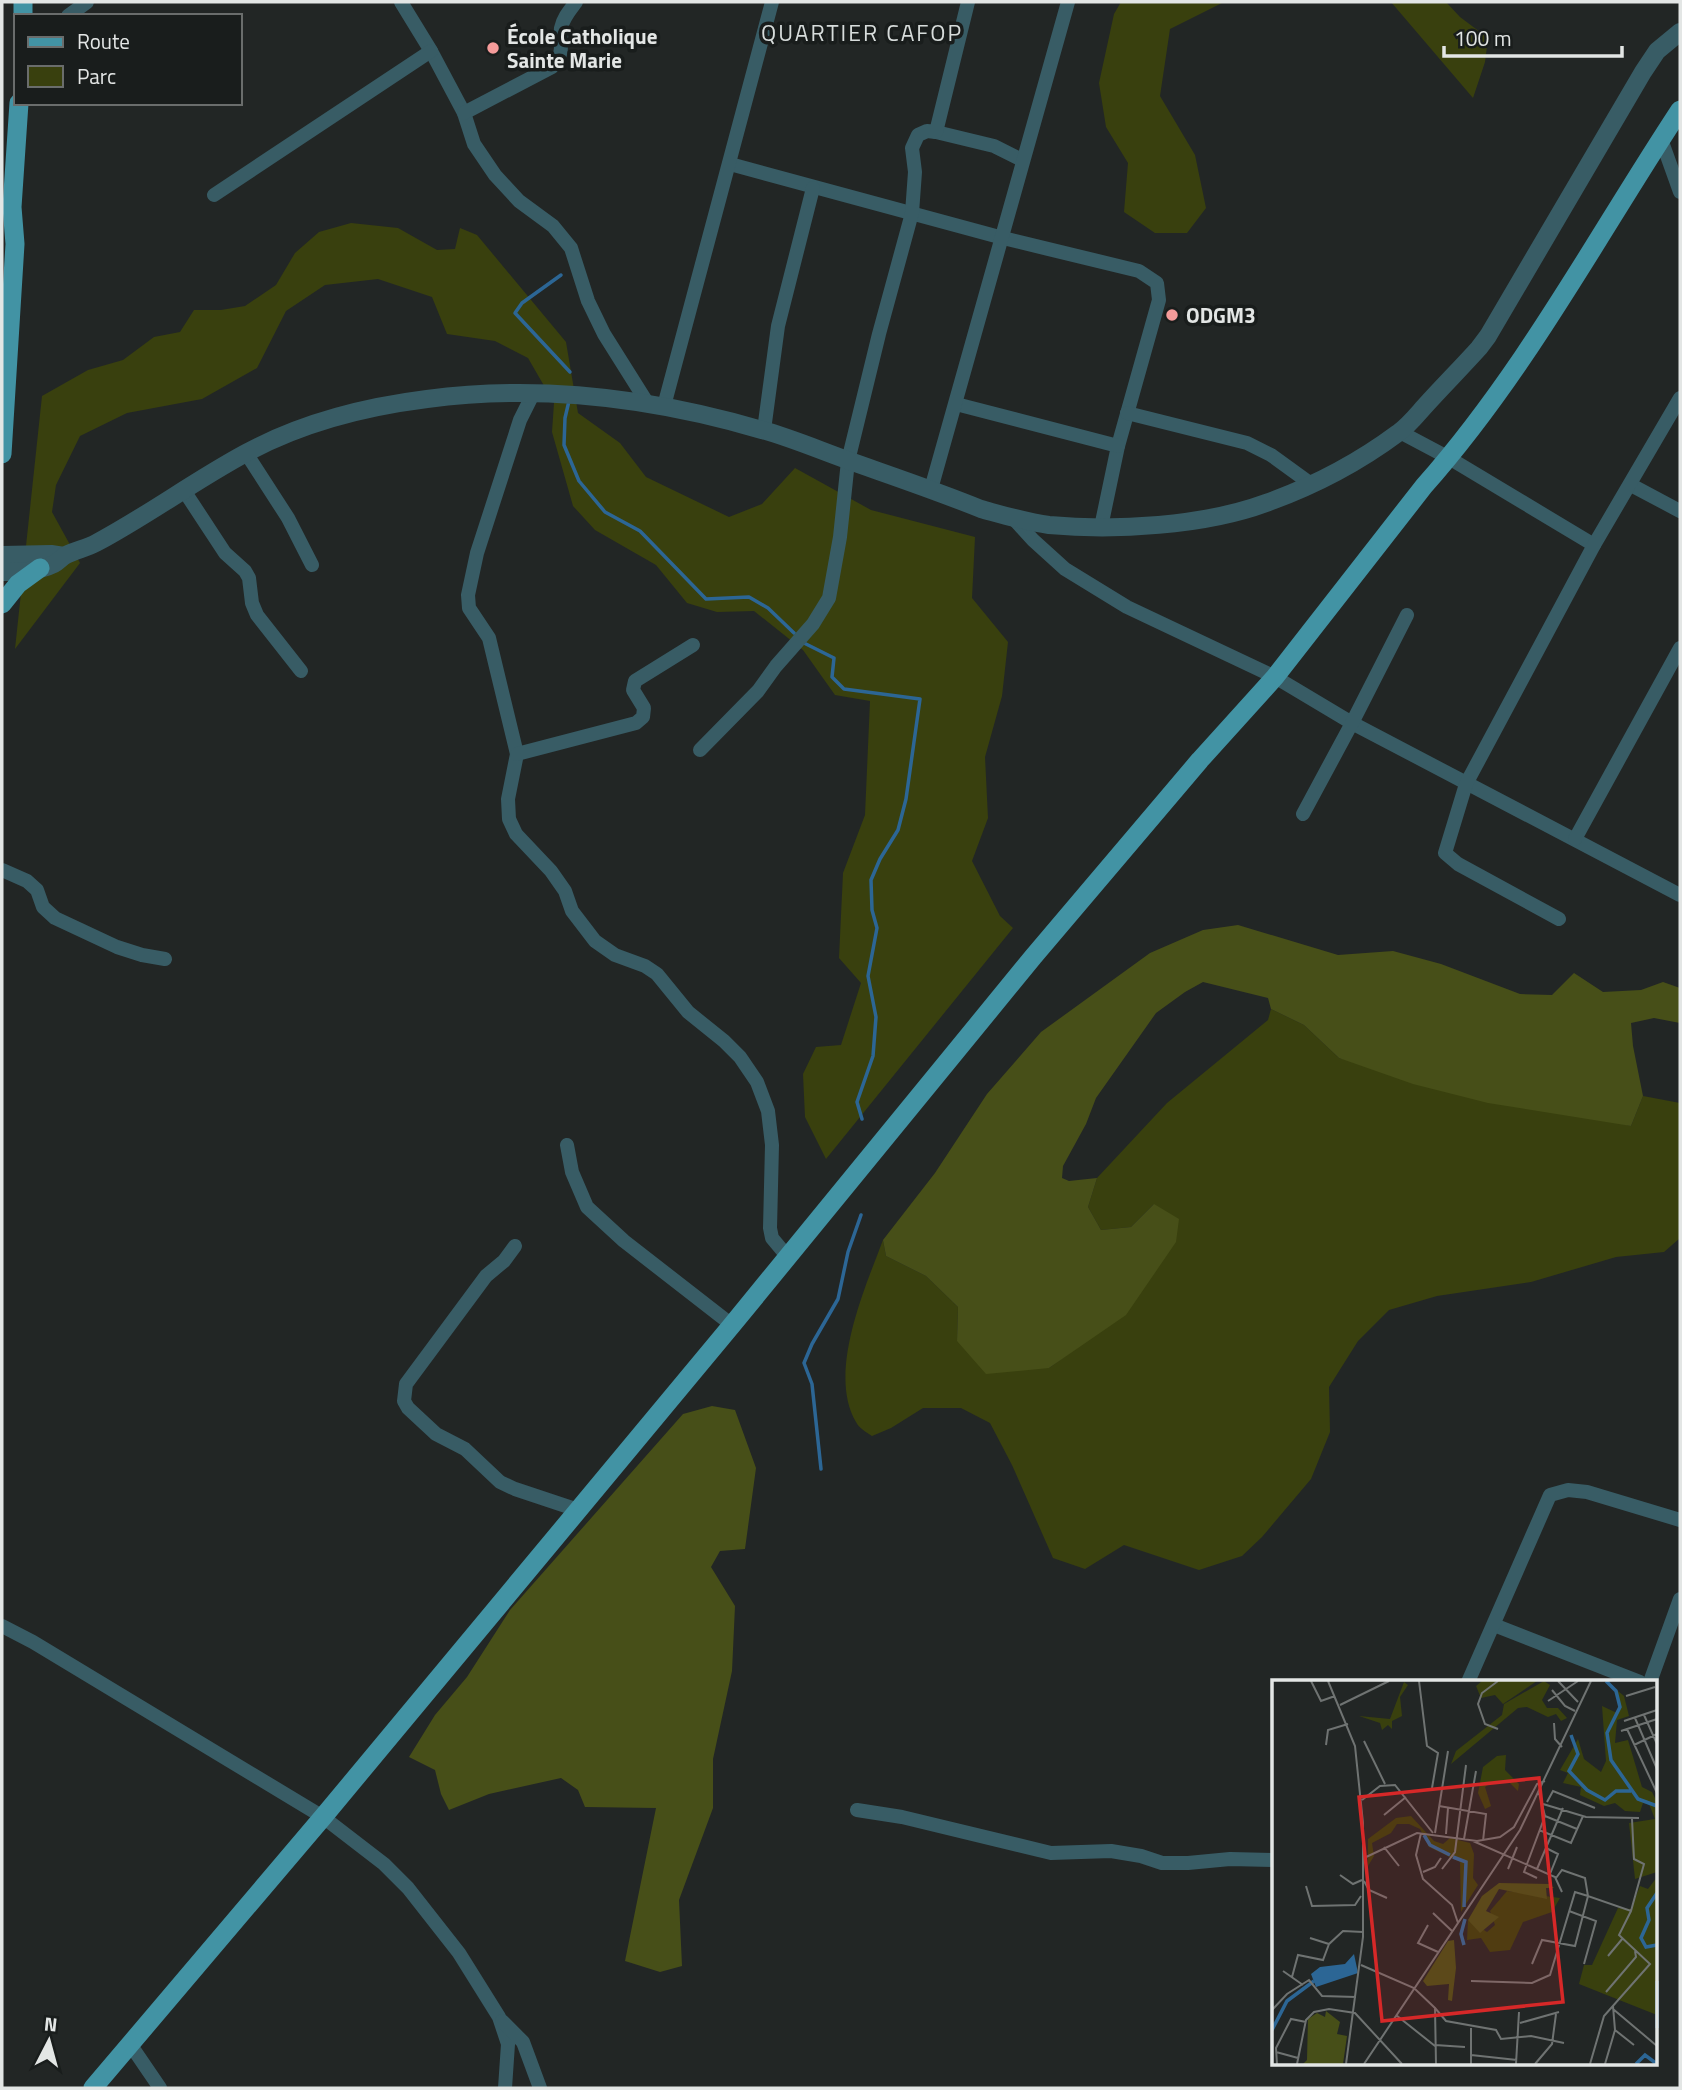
<svg xmlns="http://www.w3.org/2000/svg" width="1682" height="2090" font-family="'Titillium Web',sans-serif">
<style>
.green{fill:#39400e}
.forest{fill:#474f18}
.lines{fill:none;stroke-linecap:round;stroke-linejoin:round}
.stream{stroke:#2c6695;stroke-width:3.5}
.minor{stroke:#385c65;stroke-width:14}
.tertiary{stroke:#385c65;stroke-width:18}
.primary{stroke:#4293a4;stroke-width:19}
.poi-dot{fill:#f59b9a;stroke:#191d1c;stroke-width:2.5}
.labels{text-anchor:middle;dominant-baseline:central;stroke-width:7;stroke-linejoin:round;paint-order:stroke}
.poi-label{font-size:21px;font-weight:bold;fill:#e3e6e5;stroke:#191d1c;text-anchor:start}
.neighbourhood-label{font-size:23px;letter-spacing:2px;fill:#d7dcdb;stroke:#191d1c}
.inset-river{fill:none;stroke:#2c6695;stroke-width:3.5}
.inset-road{fill:none;stroke:#6f7372;stroke-width:2}
.view{fill:#d62828;fill-opacity:0.15;stroke:#d62828;stroke-width:3.5}
.inset-edge{fill:none;stroke:#e3e6e5;stroke-width:3.5}
</style>
<rect width="100%" height="100%" fill="#222625"/>
<g class="green">
<polygon points="1121,2 1224,2 1170,29 1160,96 1195,155 1206,208 1187,233 1155,233 1124,212 1128,163 1106,127 1099,83 1114,14"/>
<polygon points="1391,2 1446,2 1460,17 1488,38 1485,62 1473,98"/>
<polygon points="351,223 398,228 437,250 455,249 460,228 477,235 566,342 578,413 620,443 646,477 729,517 762,504 795,468 871,510 975,537 972,598 1008,642 1002,696 985,757 988,818 972,861 1000,916 1013,928 826,1159 805,1117 803,1074 816,1047 841,1045 861,983 839,958 843,873 865,815 870,701 835,695 803,650 754,611 717,612 687,603 656,565 595,530 573,506 552,432 554,403 528,358 495,341 447,334 432,297 378,279 325,285 286,311 257,368 202,399 127,413 80,436 56,485 52,512 80,563 15,649 42,396 88,370 123,360 154,337 180,332 194,310 221,310 245,306 276,285 295,253 319,232"/>
<path d="M1271 1009 1304 1025 1339 1058 1631 1126 1643 1096 1680 1103V1238L1664 1252 1616 1257 1531 1282 1437 1296 1389 1310 1358 1341 1329 1387 1330 1432 1311 1479 1262 1537 1242 1556 1199 1570 1124 1545 1085 1569 1053 1558 1012 1465 990 1423 961 1408H923L891 1428 872 1436C866 1432 859 1428 856 1422 827 1373 865 1288 883 1240L886 1256 926 1276 958 1307 957 1341 1049 1368 1078 1347 1154 1204 1131 1227 1101 1230 1088 1207 1097 1178 1167 1103 1268 1020Z"/>
</g>
<g class="forest">
<polygon points="1238,925 1338,955 1393,951 1441,964 1520,994 1552,995 1574,973 1603,992 1641,990 1663,982 1680,988 1680,1023 1654,1018 1631,1023 1633,1046 1643,1096 1631,1126 1488,1103 1413,1084 1339,1058 1304,1025 1271,1009 1268,998 1203,982 1185,992 1156,1013 1096,1098 1086,1124 1063,1166 1062,1178 1069,1181 1097,1178 1088,1207 1101,1230 1131,1227 1154,1204 1179,1219 1176,1242 1126,1315 1049,1368 986,1374 957,1341 958,1307 926,1276 886,1256 883,1240 935,1173 987,1094 1041,1032 1150,953 1203,930"/>
<polygon points="712,1406 735,1410 756,1468 745,1549 720,1551 711,1567 735,1606 732,1671 713,1759 713,1808 679,1900 682,1966 660,1972 625,1961 656,1808 585,1807 578,1790 561,1778 489,1794 449,1810 441,1794 435,1770 409,1757 435,1715 467,1677 510,1610 683,1414"/>
</g>
<g class="lines">
<g class="stream">
<polyline points="561,275 522,303 515,313 570,372"/>
<polyline points="569,401 565,418 564,445 579,481 605,512 640,531 706,599 749,597 768,608 794,633"/>
<polyline points="804,643 834,658 832,677 844,689 920,699 906,799 898,830 880,859 871,880 872,910 877,928 868,976 876,1017 873,1056 857,1102 862,1119"/>
<polyline points="821,1469 812,1384 804,1363 812,1344 838,1299 848,1252 861,1215"/>
</g>
<g class="minor">
<polyline points="401,2 431,51 464,113 474,144 495,175 519,201 553,226 571,248 588,301 604,334 648,404"/>
<polyline points="68,16 87,2"/>
<path d="M464 113 552 67C566 51 559 45 561 28 563 18 570 10 576 2"/>
<polyline points="936,132 994,146 1022,160"/>
<polyline points="1661,139 1680,192"/>
<polyline points="730,164 1003,238 1139,271 1157,283 1159,300 1118,446 1101,527"/>
<polyline points="214,195 431,51"/>
<polyline points="534,392 520,420 477,553 468,595 469,608 489,638 517,754 508,799 509,819 516,834 551,871 565,891 572,911 595,941 615,955 645,966 657,974 688,1012 724,1041 740,1057 757,1082 768,1111 772,1145 770,1228 772,1238 787,1256"/>
<polyline points="956,404 1118,446"/>
<polyline points="664,406 772,2"/>
<polyline points="1127,413 1247,443 1271,455 1311,484"/>
<polyline points="764,430 778,326 813,188"/>
<polyline points="1400,432 1449,458 1594,545"/>
<polyline points="246,453 288,518 312,565"/>
<polyline points="1631,485 1680,511"/>
<polyline points="183,489 225,553 245,571 249,578 252,603 257,615 301,671"/>
<polyline points="931,489 1068,2"/>
<polyline points="1013,518 1033,540 1065,569 1127,607 1275,677 1352,723 1680,895"/>
<polyline points="700,750 758,691 776,666 813,624 829,598 840,537 848,461 879,334 912,213 915,172 912,148 918,135 927,131 936,132 968,2"/>
<polyline points="517,754 636,723 643,717 644,708 633,690 635,681 693,645"/>
<polyline points="1303,814 1352,723 1407,615"/>
<polyline points="1575,839 1680,648"/>
<polyline points="2,870 27,881 37,890 43,907 55,918 117,947 142,955 165,959"/>
<polyline points="1559,919 1458,864 1445,853 1466,784 1594,545 1680,398"/>
<polyline points="567,1145 572,1172 587,1207 624,1241 732,1325"/>
<polyline points="515,1246 504,1261 486,1276 406,1384 404,1401 408,1408 436,1434 465,1449 500,1482 515,1489 578,1510"/>
<polyline points="1494,1625 1640,1682"/>
<polyline points="2,1626 33,1642 323,1817 384,1864 408,1888 459,1953 499,2017 508,2044 505,2088"/>
<polyline points="1468,1682 1550,1495 1568,1490 1587,1492 1680,1520"/>
<polyline points="1650,1682 1680,1599"/>
<polyline points="857,1810 902,1817 1051,1853 1111,1851 1141,1856 1162,1863 1188,1863 1230,1859 1274,1860"/>
<polyline points="502,2021 523,2042 540,2088"/>
<polyline points="130,2044 160,2088"/>
</g>
<g class="tertiary">
<polyline points="2,555 51,554 64,556"/>
<path d="M2 572C18 572 38 572 54 564 58 562 62 557 66 555 76 550 87 548 96 543 147 516 194 481 246 453 303 422 363 407 427 399 540 384 653 398 762 430 791 438 819 450 847 460 892 476 937 491 981 509 1003 515 1026 522 1049 525 1114 531 1204 526 1266 503 1311 487 1359 462 1398 433 1408 426 1416 416 1424 407 1442 387 1461 368 1479 348L1488 336 1643 72 1657 51 1680 32"/>
</g>
<g class="primary">
<polyline points="23,16 23,2"/>
<polyline points="2,454 15,244 12,207 19,103"/>
<polyline points="2,604 18,584 40,568"/>
<path d="M93 2088 323 1817 732 1325 1033 957 1200 760 1275 677 1424 486C1525 372 1597 236 1680 110"/>
</g>
</g>
<g class="poi-dot">
<circle cx="493" cy="48" r="7"/>
<circle cx="1172" cy="315" r="7"/>
</g>
<g class="labels">
<g class="poi-label">
<text x="507" y="36">École Catholique<tspan x="507" dy="24">Sainte Marie</tspan></text>
<text x="1186" y="315">ODGM3</text>
</g>
<g class="neighbourhood-label">
<text x="862" y="32">QUARTIER CAFOP</text>
</g>
</g>
<g transform="translate(1272 1680)">
<rect width="385" height="385" fill="#222625"/>
<path d="M210 1H265L231 24 223 15 209 18 204 6ZM272 1 278 5 270 20 275 28H286L295 38 289 41 284 34 276 37 255 27 246 28 179 84 184 71 230 35 232 24ZM334 1 352 16 357 36 345 40 343 63 356 60 370 107 380 112 385 122V192L363 199 357 143 383 139 377 124 371 123 368 132 353 131 343 123 332 126 308 115 309 107 291 103 296 93 288 90 306 59 312 79 329 92 334 81 330 26 345 33 348 27 344 11ZM132 2 136 5 128 17 130 36 120 41V49L116 45 110 50 108 43 87 36 118 39ZM234 75 233 90 247 104 246 111 235 100 219 103 213 107 219 126 213 129 206 113 211 87 225 76ZM139 136 162 161 171 164 178 158 198 163 202 174 201 198 206 205 189 232 188 182 157 167 148 149 137 144H125L119 153 100 163 102 176 96 186V159L124 138ZM385 197V335L307 304 312 285H320L346 228 359 229 368 206 376 209ZM235 211 288 218 280 232 251 242 238 270 218 272 209 258 195 260 196 240 215 252 223 245 218 231Z" fill="#39400e"/>
<path d="M227 203 277 204 282 208H274L275 219 227 209 214 231 227 237 208 253 196 240 210 216ZM182 260 184 288 180 321 176 320 177 304 155 306 151 301 176 261ZM54 331 68 342 65 354 75 356 71 384H31L35 380 36 339 45 333 53 337Z" fill="#474f18"/>
<path d="M82 274 86 293 44 307 39 294 48 287 73 284Z" fill="#2c6695"/>
<path class="inset-river" d="M334 1 344 11 348 27 335 53 339 80 366 119 385 126M299 55 306 74 297 91 315 110 333 120 344 111H359M152 155 158 165 178 175M181 177 194 182 192 227M385 213 375 228 377 240 369 258 374 267 385 265M192 265 189 254 193 239M385 301V348M0 350 15 321 42 301M364 384 373 375 385 384"/>
<path class="inset-road" d="M39 1 49 21 63 16M56 1 83 66 91 143V257L74 384M147 1 155 66 166 73 160 108M286 1 306 22M280 10 293 26 303 31M354 16 383 7M276 21 306 1M68 25 117 1M372 35 385 64M363 38 385 89M352 41 385 30M282 43 283 59 290 67M226 49 213 44 206 24 210 13 226 1M355 49 385 113M349 51 385 39M92 61 113 104M54 65 56 50 76 44M362 65 385 54M90 120 108 106 123 105 161 153M275 122 281 111 323 128M271 124 314 137 367 138M167 126 214 134 211 161M112 135 134 117M273 136 305 149M267 150 299 163 311 136M149 153 144 175 151 199 180 225 186 243M163 153 176 71M174 154 176 128M192 159 204 91M201 161 283 197 290 212M112 167 127 186M274 168 286 174 278 194M92 178 145 153 205 161 228 157 242 147 265 104 273 101M170 189 183 172 194 85M236 189 245 167M265 189 291 128M151 192 163 187 169 178M68 195 81 204 90 200M265 198 252 192 273 136 267 113M92 201 97 210 115 218M34 206 40 226 83 225 89 216M297 231 324 241 312 284M161 233 180 251M156 245 146 263 166 272M38 258 57 264 71 251 91 252M336 276 351 258M260 284 270 260 303 266 316 216 359 231 372 184 362 179 360 139M89 285 142 308 163 328 164 384M11 291 31 305M20 297 26 275 51 280 57 264M199 301 260 303 278 295 303 212 316 216 313 198 290 190 284 198M334 312 364 277 363 271M163 328 174 341 224 350 229 359 259 356 292 363M341 329 385 366M0 330 15 314 37 300 50 316 84 317M124 335 163 366M248 343 287 332M199 348V384M343 350 362 365M163 365 193 367M4 372 26 378M199 375 245 380M5 384 4 368 19 339 34 342M25 384 34 340 42 332 57 329 83 333 130 384M92 384 248 150 319 1M244 384 247 332M263 384 280 364 284 334M318 384 332 336 378 284 347 255 359 231M333 384 343 350 341 326"/>
<path class="view" d="M267 98 291 322 110 341 87 117Z"/>
<rect width="385" height="385" class="inset-edge"/>
</g>
<rect width="1682" height="2090" fill="none" stroke="#e3e6e5" stroke-width="7"/>
<rect x="14" y="14" width="228" height="91" fill="#191d1c" stroke="#6a6d6c" stroke-width="2"/>
<rect x="28" y="37" width="35" height="10" fill="#4293a4" stroke="#6a6d6c" stroke-width="2"/>
<text x="77" y="49" font-size="21" fill="#e3e6e5">Route</text>
<rect x="28" y="66" width="35" height="21" fill="#39400e" stroke="#6a6d6c" stroke-width="2"/>
<text x="77" y="84" font-size="21" fill="#e3e6e5">Parc</text>
<g transform="translate(49 2041) rotate(6)" stroke="#191d1c" stroke-width="5" paint-order="stroke">
<path d="M0-5L12 26L0 18L-12 26Z" fill="#e3e6e5"/>
<text y="-10" font-size="19" font-weight="bold" text-anchor="middle" fill="#e3e6e5">N</text>
</g>
<path d="M1444 46v10h178v-10" fill="none" stroke="#e3e6e5" stroke-width="3.5"/>
<text x="1454" y="46" font-size="21" fill="#e3e6e5" stroke="#191d1c" stroke-width="5" paint-order="stroke">100 m</text>
</svg>
